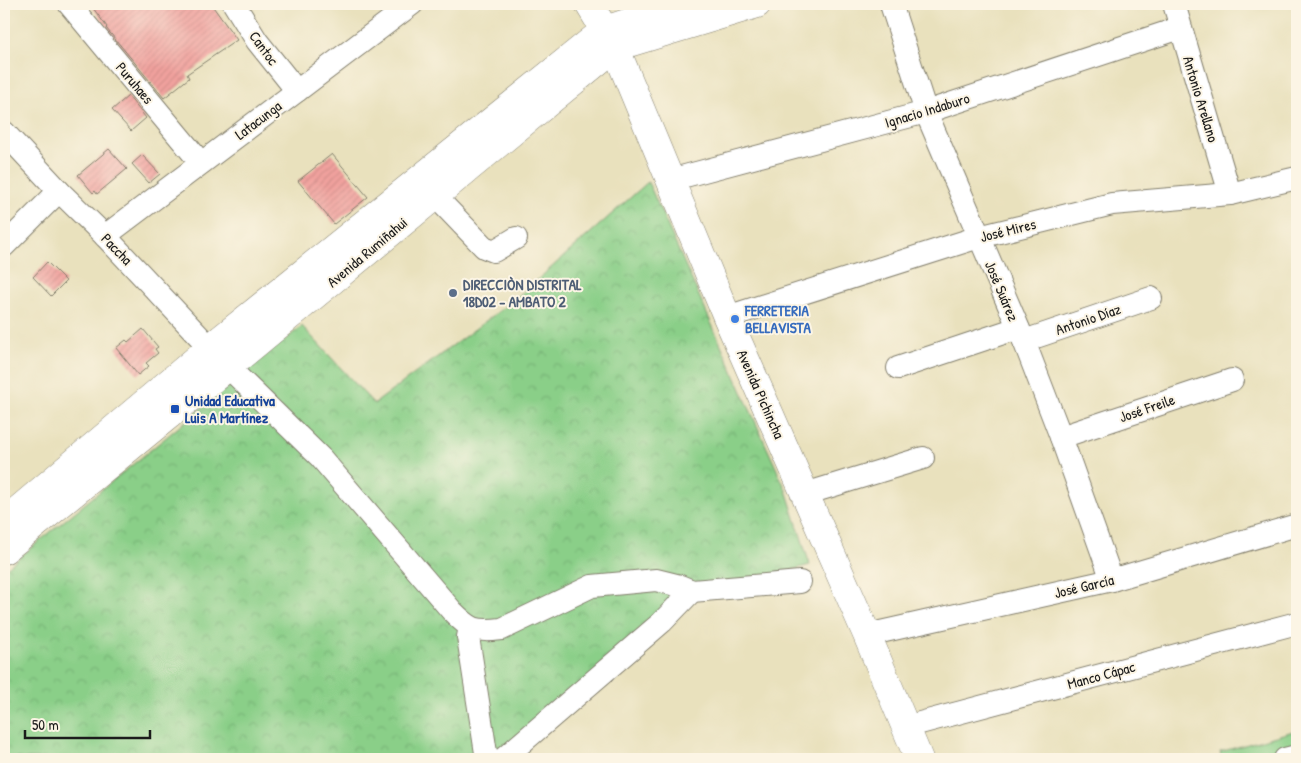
<svg xmlns="http://www.w3.org/2000/svg" width="1301" height="763" font-family="'Patrick Hand',sans-serif">
<style>
.park{fill:url(#park-crowns);stroke:#537652}
.pitch{fill:#8acf88;stroke:#537652}
.building{fill:url(#building-hatch)}
.lines{fill:none;stroke-linecap:round;stroke-linejoin:round}
.minor-casing{stroke:#827e6c;stroke-width:24}
.major-casing{stroke:#827e6c;stroke-width:29}
.minor{stroke:#fff;stroke-width:22}
.major{stroke:#fff;stroke-width:28}
.service-dot{fill:#5c6f8a;stroke:#fcf5e5;stroke-width:2}
.shop-dot{fill:#3f7fe0;stroke:#fcf5e5;stroke-width:2}
.transit-dot{fill:#1a4fb4;stroke:#fcf5e5;stroke-width:2}
.labels{text-anchor:middle;dominant-baseline:central;stroke-width:4;stroke-linejoin:round;paint-order:stroke}
.street-label{font-size:15px;fill:#1c1c1c;stroke:#fcf5e5}
.service-label{font-size:15px;font-weight:bold;fill:#4e5e75;stroke:#fcf5e5;text-anchor:start}
.shop-label{font-size:15px;font-weight:bold;fill:#366cbe;stroke:#fcf5e5;text-anchor:start}
.transit-label{font-size:15px;font-weight:bold;fill:#164399;stroke:#fcf5e5;text-anchor:start}
</style>
<defs>
<pattern id="park-crowns" width="20" height="18" patternUnits="userSpaceOnUse" patternTransform="scale(1.25)"><rect width="20" height="18" fill="#8acf88"/><path d="M2 6a3 3 0 1 1 6 0M12 15a3 3 0 1 1 6 0" fill="none" stroke="#76b175"/></pattern>
<pattern id="building-hatch" width="6" height="6" patternUnits="userSpaceOnUse" patternTransform="scale(1.25)"><rect width="6" height="6" fill="#f1a29e"/><path d="M-1 1l2-2M0 6l6-6M5 7l2-2" fill="none" stroke="#ce8b88"/></pattern>
</defs>
<rect width="100%" height="100%" fill="#fcf5e5"/>
<filter id="ink" filterUnits="userSpaceOnUse"><feTurbulence type="fractalNoise" baseFrequency=".02" numOctaves="2"/><feDisplacementMap in="SourceGraphic" scale="10" xChannelSelector="R" yChannelSelector="G"/><feConvolveMatrix kernelMatrix="1 2 1 2 8 2 1 2 1" color-interpolation-filters="sRGB"/></filter>
<filter id="wash" filterUnits="userSpaceOnUse"><feTurbulence type="fractalNoise" baseFrequency=".0096" numOctaves="4" result="noise"/><feDisplacementMap in="SourceGraphic" scale="20" xChannelSelector="R" yChannelSelector="G"/><feGaussianBlur stdDeviation="1.12" result="paint"/><feColorMatrix in="noise" values="0 0 0 0 0 0 0 0 0 0 0 0 0 0 0 0 0 1.4 0 .05"/><feComposite in="paint" operator="in"/></filter>
<g filter="url(#wash)">
<rect width="100%" height="100%" fill="#e9e1bd"/>
<polygon class="park" points="648,182 786,490 810,565 671,602 504,759 4,759 4,570 302,326 374,404 518,297"/>
<polygon class="pitch" points="1297,730 1297,759 1222,759 1220,752"/>
<g id="blocks">
<g class="building">
<polygon points="90,4 211,4 237,40 187,74 189,78 164,98 106,28 107,27"/>
<polygon points="128,96 146,118 131,131 112,110"/>
<polygon points="109,149 127,169 97,194 95,191 93,193 78,175"/>
<polygon points="332,154 368,197 334,224 298,181"/>
<polygon points="142,155 160,174 149,183 132,164"/>
<polygon points="47,262 66,281 51,296 33,277"/>
<polygon points="143,329 158,347 155,349 158,353 146,363 149,366 138,375 116,348 126,340 128,342"/>
</g>
</g>
</g>
<g filter="url(#ink)">
<use href="#blocks" fill-opacity="0" stroke="#827e6c" stroke-width="1"/>
<g class="lines">
<g class="minor-casing">
<g id="minor">
<polyline points="69,4 201,163"/>
<polyline points="234,4 257,41 297,91"/>
<polyline points="891,4 926,112 1024,341 1061,437 1112,580"/>
<polyline points="1174,4 1230,194"/>
<path d="M4 132 59 191 105 236 228 367 321 458 452 611C471 630 475 632 502 629L592 586 656 580 680 586 692 591 800 582"/>
<polyline points="670,180 926,112 1180,28"/>
<polyline points="435,196 484,247 494,251 516,238"/>
<polyline points="105,236 412,4"/>
<polyline points="4,246 59,191"/>
<polyline points="727,317 979,237 1112,204 1230,194 1297,178"/>
<polyline points="1024,341 1151,298"/>
<polyline points="898,368 1018,328"/>
<polyline points="1061,437 1232,380"/>
<polyline points="805,494 923,458"/>
<polyline points="473,629 469,632 468,637 486,753 490,759"/>
<polyline points="867,635 1112,580 1297,525"/>
<polyline points="905,727 1297,623"/>
<polyline points="503,759 662,622 692,591"/>
<polyline points="1285,759 1297,756"/>
</g>
</g>
<g class="major-casing">
<g id="major">
<polyline points="589,4 615,47 727,317 867,635 919,759"/>
<polyline points="4,522 210,348 605,30 684,4"/>
<polyline points="4,550 219,374 615,47 757,4"/>
</g>
</g>
<use href="#minor" class="minor"/>
<use href="#major" class="major"/>
</g>
</g>
<circle class="service-dot" cx="453" cy="293" r="5"/>
<circle class="shop-dot" cx="735" cy="319" r="5"/>
<rect class="transit-dot" x="170" y="404" width="10" height="10" rx="2.5"/>
<g class="labels">
<g class="street-label">
<text transform="translate(264 48) rotate(54)">Cantoc</text>
<text transform="translate(135 83) rotate(50)">Puruhaes</text>
<text transform="translate(1201 99) rotate(73)">Antonio Arellano</text>
<text transform="translate(927 110) rotate(-17)">Ignacio Indaburo</text>
<text transform="translate(258 120) rotate(-37)">Latacunga</text>
<text transform="translate(1008 230) rotate(-14)">José Mires</text>
<text transform="translate(117 249) rotate(46)">Paccha</text>
<text transform="translate(367 252) rotate(-40)">Avenida Rumiñahui</text>
<text transform="translate(1002 291) rotate(67)">José Suárez</text>
<text transform="translate(1088 319) rotate(-19)">Antonio Díaz</text>
<text transform="translate(761 394) rotate(66)">Avenida Pichincha</text>
<text transform="translate(1147 408) rotate(-19)">José Freile</text>
<text transform="translate(1084 586) rotate(-13)">José García</text>
<text transform="translate(1101 675) rotate(-15)">Manco Cápac</text>
</g>
<g class="service-label">
<text x="463" y="284">DIRECCIÒN DISTRITAL<tspan x="463" dy="17">18D02 - AMBATO 2</tspan></text>
</g>
<g class="shop-label">
<text x="745" y="310">FERRETERIA<tspan x="745" dy="17">BELLAVISTA</tspan></text>
</g>
<g class="transit-label">
<text x="185" y="400">Unidad Educativa<tspan x="185" dy="17">Luis A Martínez</tspan></text>
</g>
</g>
<rect width="1301" height="763" fill="none" stroke="#fcf5e5" stroke-width="20"/>
<path d="M25 730v8h125v-8" fill="none" stroke="#1c1c1c" stroke-width="2.5"/>
<text x="32" y="730" font-size="15" fill="#1c1c1c" stroke="#fcf5e5" stroke-width="4" paint-order="stroke">50 m</text>
</svg>
